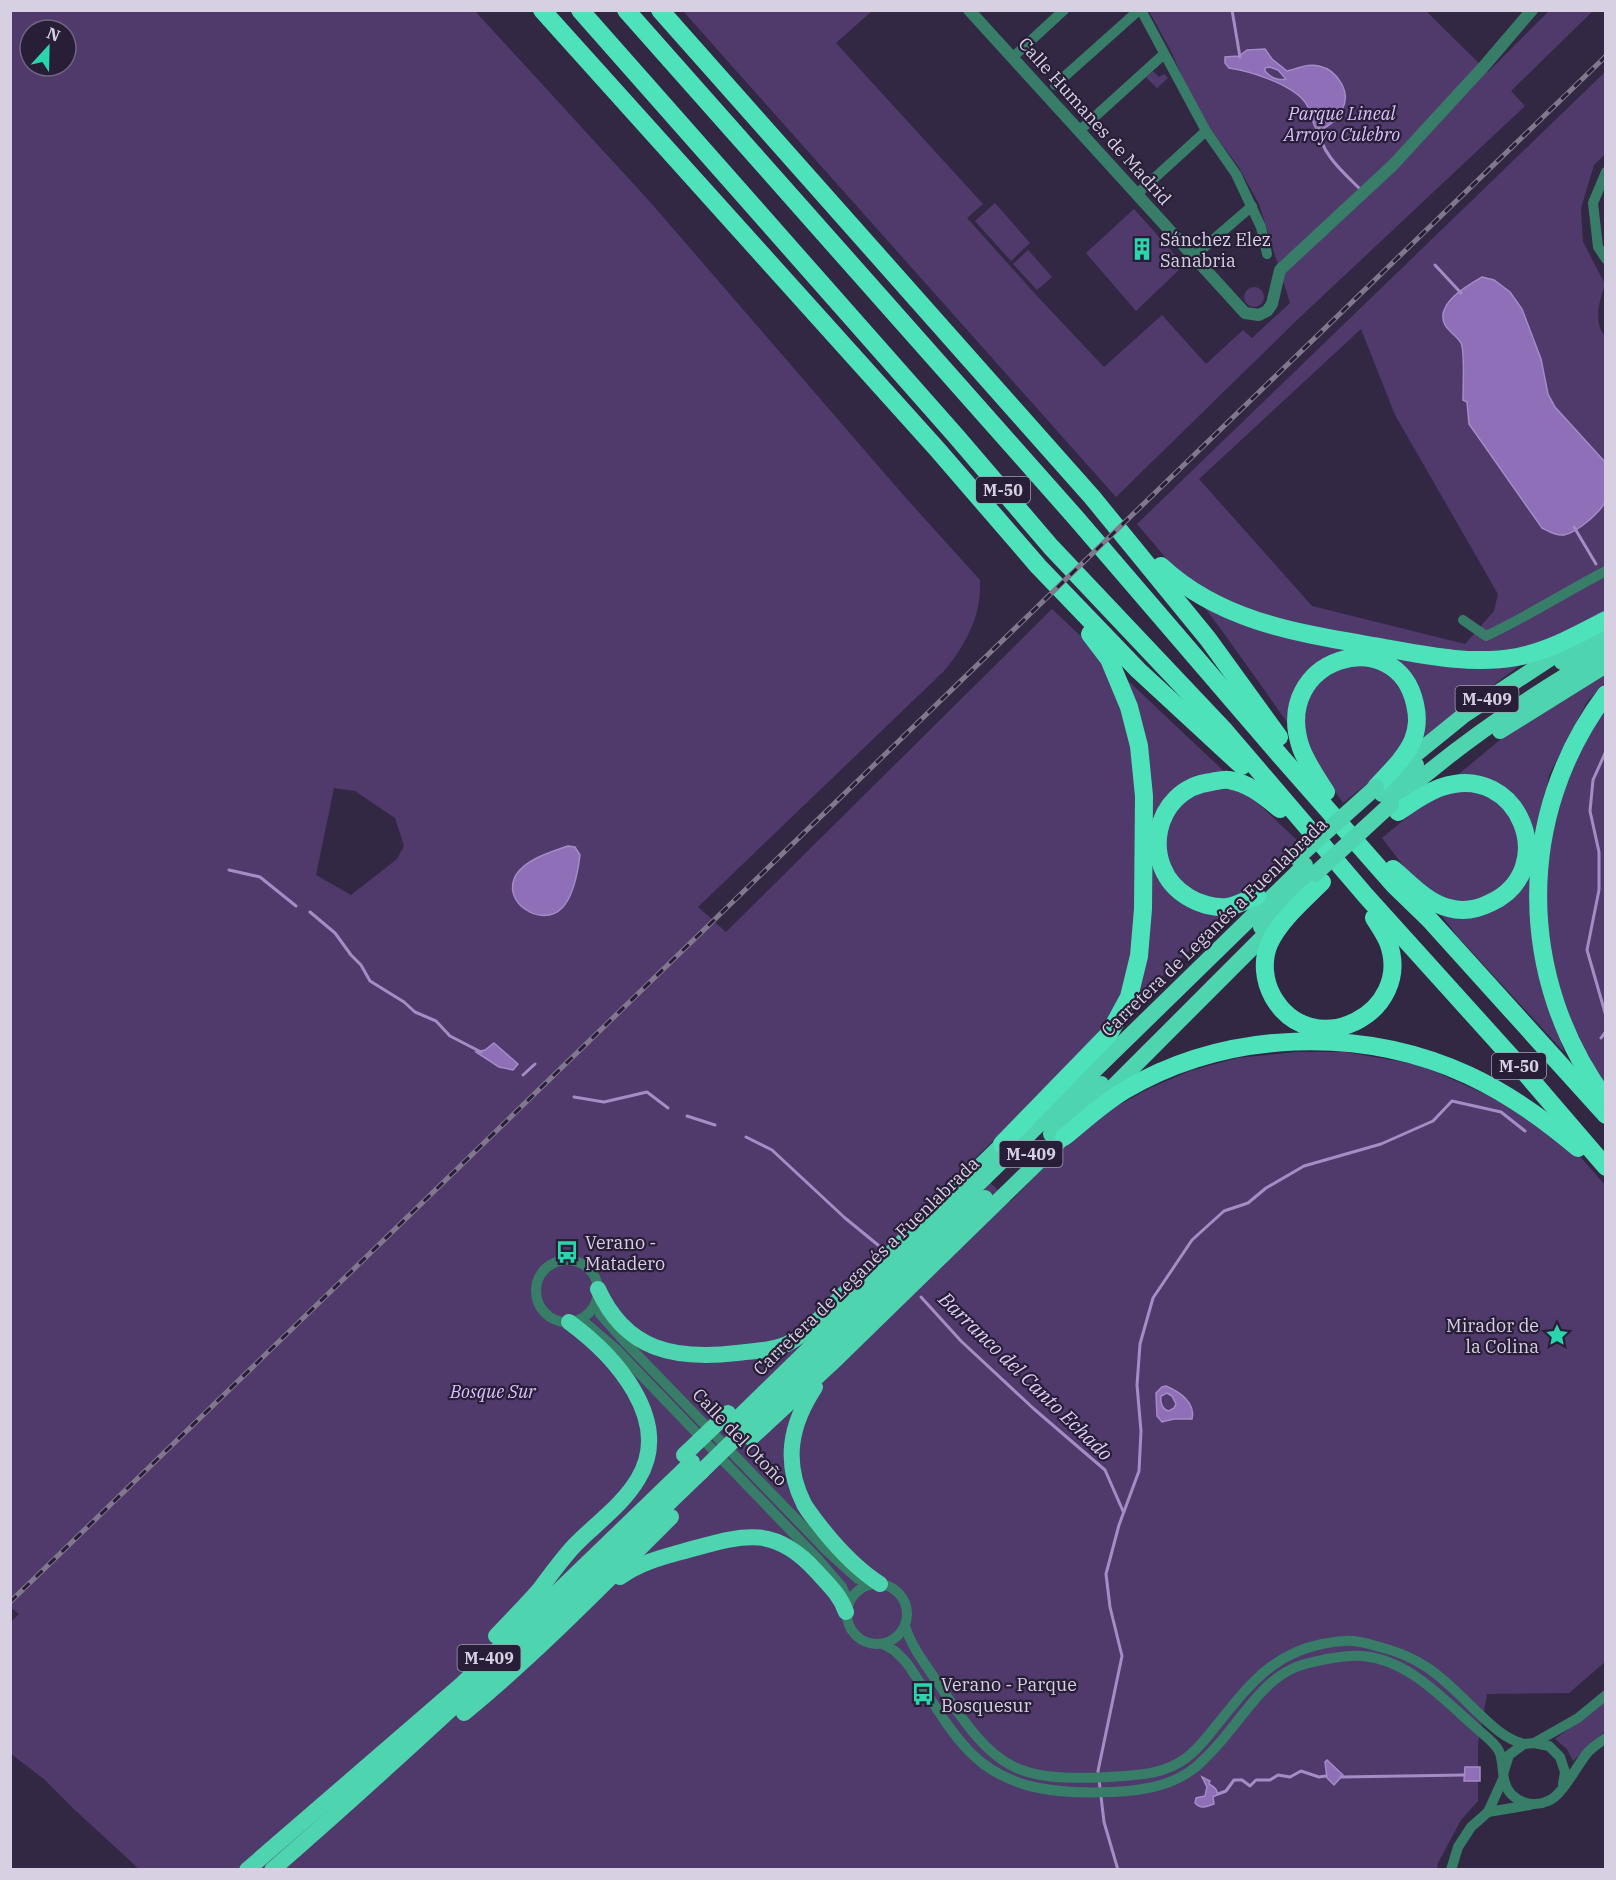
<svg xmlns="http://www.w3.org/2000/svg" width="1616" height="1880" font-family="'IBM Plex Serif',serif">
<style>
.green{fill:#503a6c;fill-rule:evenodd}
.water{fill:#8e6fb8;stroke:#a48cc5;stroke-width:1.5;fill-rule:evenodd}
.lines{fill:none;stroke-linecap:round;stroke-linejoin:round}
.stream{stroke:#a48cc5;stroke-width:3}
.minor{stroke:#377d68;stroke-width:10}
.tertiary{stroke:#377d68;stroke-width:12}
.trunk{stroke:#4ed4ae;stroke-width:16}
.motorway{stroke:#4de2ba;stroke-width:18}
.rail-casing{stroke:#81788e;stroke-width:5}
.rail{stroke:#291e38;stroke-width:3;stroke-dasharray:9;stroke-linecap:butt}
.trunk-bridge{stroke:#4ed4ae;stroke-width:16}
.labels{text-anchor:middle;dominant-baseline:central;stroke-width:4.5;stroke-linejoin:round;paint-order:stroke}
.shield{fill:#291e38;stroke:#a39baf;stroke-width:1.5}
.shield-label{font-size:16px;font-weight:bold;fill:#d7d0e2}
.park-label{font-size:18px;font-style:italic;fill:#d9c1fd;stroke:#291e38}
.street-label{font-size:18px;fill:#d7d0e2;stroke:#291e38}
.poi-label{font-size:18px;fill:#d7d0e2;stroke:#291e38;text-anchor:start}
.water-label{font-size:20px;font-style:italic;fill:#dcccf4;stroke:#291e38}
</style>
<rect width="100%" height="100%" fill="#332843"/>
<g class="green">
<path d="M11 11H475L651 203 905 497 980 580C982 614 966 645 944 671L698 907 726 932 1052 609 1300 843 970 1163 1010 1202 1053 1158 1106 1112 1150 1088 1190 1071 1237 1058 1296 1052H1345L1420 1065 1485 1094 1523 1115 1577 1153 1605 1185V1662L1569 1693 1487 1694 1478 1744V1801L1461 1820 1438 1863 1437 1869H139L75 1810 44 1779 11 1754V1622L19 1614 10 1607ZM30 30H66V66H30ZM334 788 355 791 395 818 404 846 397 859 351 895 316 875ZM568 846 580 855 575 880 568 900 521 869 530 862Z"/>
<polygon points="683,11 872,11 836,43 983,204 967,218 1037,296 1104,367 1162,315 1206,364 1243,330 1252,338 1290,303 1259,204 1238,166 1208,126 1188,91 1172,53 1149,11 1426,11 1488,72 1549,11 1593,11 1511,91 1525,106 1297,320 1116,497"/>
<polygon points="1153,71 1159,77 1164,74 1168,78 1157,88 1146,77"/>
<path d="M1605 72V154L1594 165 1581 208 1583 242 1605 284C1600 299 1592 324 1606 337L1605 611C1565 632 1528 659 1491 687 1441 725 1392 764 1343 803 1277 709 1213 611 1137 524ZM1361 329 1395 415 1498 594 1494 611 1465 644 1312 606 1199 479Z"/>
<polygon points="995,203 1030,243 1011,261 975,221"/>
<polygon points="1134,209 1184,265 1136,311 1086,253"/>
<polygon points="1028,250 1052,277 1037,290 1013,264"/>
<circle cx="1254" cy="297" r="10"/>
<polygon points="1605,672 1605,682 1587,702 1549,775 1529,908 1564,1052 1458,937 1382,838 1501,739"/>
<polygon points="1605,706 1605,1087 1568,1025 1548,953 1544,885 1550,821 1570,768"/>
<polygon points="1605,1702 1605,1731 1573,1761 1567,1749 1555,1739"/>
</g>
<g class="water">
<path d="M1265 49 1272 59 1287 71C1298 69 1307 63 1319 66 1337 70 1352 92 1342 110 1337 121 1328 126 1318 132 1311 123 1312 111 1305 102 1291 84 1250 71 1229 68L1225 63V57L1239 56 1247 50ZM1269 67 1278 70 1286 79C1278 81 1271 78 1265 71V68Z"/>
<path d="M1482 277 1494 280 1510 292 1522 309 1541 359 1548 394 1555 407 1605 462C1606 474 1608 488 1606 499 1603 511 1576 533 1564 535 1556 536 1548 531 1542 528L1469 424 1467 402 1463 400C1463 388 1465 351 1461 343 1457 336 1449 332 1445 325 1434 304 1468 285 1482 277Z"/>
<path d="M568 846 575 847 580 855C578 871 574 896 562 908 542 929 500 902 516 875 526 859 551 852 568 846Z"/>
<polygon points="494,1043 518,1064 513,1070 499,1067 476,1052 485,1050"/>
<path d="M1166 1386C1180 1392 1196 1403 1192 1419H1174L1162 1422 1157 1416 1156 1393 1162 1387ZM1167 1393 1172 1396 1176 1404 1174 1408 1169 1411C1162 1410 1160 1402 1161 1396Z"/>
<polygon points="1327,1760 1343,1775 1334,1785 1327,1778 1325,1762"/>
<polygon points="1465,1767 1480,1767 1480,1781 1464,1781"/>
<path d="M1202 1777 1210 1781 1209 1784C1214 1787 1218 1789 1217 1795L1213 1797 1214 1804C1207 1806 1201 1810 1195 1803L1196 1798 1205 1796 1207 1787Z"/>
</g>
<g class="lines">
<g class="stream">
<polyline points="1232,10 1240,57"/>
<path d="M1319 128C1319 152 1344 173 1360 189"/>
<polyline points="1435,265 1461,293"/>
<polyline points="1574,527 1596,564"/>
<polyline points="1606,751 1593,780 1590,811 1599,852 1599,890 1587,950 1606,1016"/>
<polyline points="229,870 260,877 296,906"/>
<polyline points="310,912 335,933 351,955 361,965 370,981 404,1002 415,1012 436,1021 450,1036 481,1052"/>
<polyline points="1601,1038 1606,1031"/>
<polyline points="523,1075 535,1064"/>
<polyline points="574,1097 604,1102 647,1092 668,1108"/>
<polyline points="687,1116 715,1125"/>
<polyline points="746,1137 772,1150 845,1218 878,1245"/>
<polyline points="921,1297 961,1341 1034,1409 1105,1470 1123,1511"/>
<polyline points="1341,1777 1464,1775"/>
<polyline points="1218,1794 1226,1791 1234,1780 1242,1780 1250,1786 1256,1780 1270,1780 1278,1775 1290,1777 1301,1771 1319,1777 1326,1776"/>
<polyline points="1118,1870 1104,1822 1098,1771 1122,1656 1110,1607 1106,1574 1119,1525 1139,1471 1141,1431 1137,1385 1140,1344 1153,1298 1192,1240 1224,1211 1248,1203 1266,1188 1304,1166 1381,1144 1433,1121 1452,1101 1501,1112 1525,1131"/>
</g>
<g class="minor">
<polyline points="1141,10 1206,131 1236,174 1261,227 1267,254"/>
<polyline points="1012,58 1064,10"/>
<polyline points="1055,85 1139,10"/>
<polyline points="1079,131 1164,54"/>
<polyline points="1606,172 1593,203 1598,247 1606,259"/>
<polyline points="1137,194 1206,131"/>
<polyline points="1193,257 1252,206"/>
<path d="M1463 620 1486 636C1527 617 1565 592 1606 571"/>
<circle cx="567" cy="1291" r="31"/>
<polyline points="596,1302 600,1314 624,1341 827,1551 858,1579 870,1584"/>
<polyline points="581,1319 616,1349 818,1559 842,1587 848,1601"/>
<circle cx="877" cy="1614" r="30"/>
<path d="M905 1626C913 1651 930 1670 944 1692 995 1768 1015 1782 1108 1777 1136 1775 1164 1775 1186 1758 1200 1748 1209 1734 1220 1721 1250 1684 1273 1654 1322 1644 1329 1643 1337 1641 1345 1641 1355 1640 1366 1643 1376 1646 1419 1656 1439 1674 1470 1705 1487 1721 1502 1738 1524 1744"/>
<path d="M883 1644 895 1651 906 1662C927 1691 944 1725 969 1751 1007 1791 1060 1794 1112 1792 1142 1791 1173 1786 1197 1766 1209 1755 1221 1742 1231 1729 1250 1706 1267 1679 1296 1667 1305 1663 1317 1661 1327 1659 1339 1657 1351 1655 1363 1656 1408 1660 1441 1697 1473 1725 1480 1732 1494 1741 1499 1751 1505 1764 1500 1782 1511 1794 1521 1804 1535 1807 1548 1801 1563 1795 1577 1765 1588 1752 1593 1747 1600 1742 1606 1738"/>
<polyline points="1534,1743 1578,1718 1606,1695"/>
<polyline points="1504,1771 1509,1755 1524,1744 1534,1743 1549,1746 1560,1757 1565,1772 1563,1784"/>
<polyline points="1488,1812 1530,1805"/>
<polyline points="1451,1870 1458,1847 1471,1827 1488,1812 1503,1779"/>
</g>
<polyline class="tertiary" points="969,10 1245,313 1259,315 1267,311 1272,304 1280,270 1393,165 1485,65 1532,10"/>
<g class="trunk">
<polyline points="1562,662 1606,637"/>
<polyline points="1500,731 1606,665"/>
<polyline points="1400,767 1464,715 1572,644"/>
<polyline points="1382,794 1416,765"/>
<path d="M1391 804C1457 745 1529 696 1606 652"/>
<polyline points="1261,927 1315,874"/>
<polyline points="1096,1104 1277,923"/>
<polyline points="1051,1134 1101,1084"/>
<path d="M598 1289C626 1351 675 1360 737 1353 753 1351 771 1351 787 1344 810 1332 830 1307 849 1289"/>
<polyline points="844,1299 1012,1135"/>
<path d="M815 1387C790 1425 783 1462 804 1504 809 1513 817 1522 823 1530 840 1551 858 1570 880 1584"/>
<polyline points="735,1421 1305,865"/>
<polyline points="753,1421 985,1198"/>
<polyline points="751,1438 832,1363 1072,1129"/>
<path d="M620 1577C641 1562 663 1557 688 1550 743 1535 774 1524 817 1572 829 1585 840 1595 846 1612"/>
<path d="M496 1636C511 1620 526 1605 540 1589 551 1574 562 1559 574 1546 595 1524 622 1506 638 1479 674 1420 614 1355 569 1322"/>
<path d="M464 1713C537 1653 604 1584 671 1517"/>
<polyline points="247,1870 462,1684 692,1462"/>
<path d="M272 1870C420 1741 560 1608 701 1472"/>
</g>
<g class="motorway">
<polyline points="542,10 937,449 1038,566 1138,670 1242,766"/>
<polyline points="580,10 956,436 1051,547 1225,731 1366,896 1514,1060 1606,1167"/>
<polyline points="626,10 1076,518 1283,759 1394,885 1429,919 1606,1115"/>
<polyline points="660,10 1092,497 1208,639 1279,737"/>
<path d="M1161 566C1223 624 1305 634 1385 648 1429 656 1473 665 1517 657 1549 651 1577 635 1606 620"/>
<path d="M1606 694C1515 815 1516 978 1606 1100"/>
<path d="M1326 792C1317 778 1307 764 1301 748 1270 657 1397 621 1415 704 1418 717 1418 727 1413 740 1406 757 1389 773 1376 787"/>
<path d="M1393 869C1410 883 1427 903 1449 908 1463 912 1478 909 1490 903 1562 870 1519 761 1442 787 1426 792 1412 803 1398 812"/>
<path d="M1322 882C1304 900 1280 920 1269 944 1262 961 1264 981 1273 997 1312 1065 1415 1013 1388 942 1384 933 1379 926 1374 918"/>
<path d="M1257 896C1248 899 1237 906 1227 907 1214 908 1199 904 1188 897 1138 867 1153 789 1211 782 1217 781 1224 779 1229 780 1249 783 1265 797 1280 809"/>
<path d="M1064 1137C1084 1121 1103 1103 1125 1090 1227 1030 1361 1026 1468 1075 1509 1094 1544 1119 1578 1148"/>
<polyline points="1002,1144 1109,1034 1129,997 1139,956 1143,909 1144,796 1139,746 1129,707 1109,659 1090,634"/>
</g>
<g class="rail-casing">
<polyline id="rail" points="10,1602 1606,56"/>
</g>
<use href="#rail" class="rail"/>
<g class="trunk-bridge">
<polyline points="1297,858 1376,787"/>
<polyline points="1315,874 1391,804"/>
<polyline points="684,1455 728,1413"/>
<polyline points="701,1472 744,1430"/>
</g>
</g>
<defs>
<g id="building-bare" transform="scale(1.8)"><path d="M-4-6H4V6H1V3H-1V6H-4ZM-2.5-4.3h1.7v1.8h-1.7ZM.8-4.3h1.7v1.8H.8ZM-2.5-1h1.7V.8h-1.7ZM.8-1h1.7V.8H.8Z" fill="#2bd5ac" stroke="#291e38" stroke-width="2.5" paint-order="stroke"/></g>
<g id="bus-bare" transform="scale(1.8)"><path d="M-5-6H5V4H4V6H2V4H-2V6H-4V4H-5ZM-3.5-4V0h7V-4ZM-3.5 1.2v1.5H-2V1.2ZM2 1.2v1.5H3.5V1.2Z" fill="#2bd5ac" stroke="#291e38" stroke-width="2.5" paint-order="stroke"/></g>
<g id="sight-bare" transform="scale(1.8)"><path d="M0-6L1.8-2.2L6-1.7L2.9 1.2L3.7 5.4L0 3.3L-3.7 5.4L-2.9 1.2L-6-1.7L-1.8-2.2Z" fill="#2bd5ac" stroke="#291e38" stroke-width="2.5" paint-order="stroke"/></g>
</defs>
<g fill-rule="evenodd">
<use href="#building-bare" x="1142" y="249"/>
<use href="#bus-bare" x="567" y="1252"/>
<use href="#sight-bare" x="1557" y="1335"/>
<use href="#bus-bare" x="923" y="1694"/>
</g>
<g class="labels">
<g class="shield">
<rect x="976" y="477" width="54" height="26" rx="4.5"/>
<rect x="1455.5" y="686" width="63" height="26" rx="4.5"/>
<rect x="1492" y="1053" width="54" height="26" rx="4.5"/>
<rect x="999.5" y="1141" width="63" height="26" rx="4.5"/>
<rect x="457.5" y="1645" width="63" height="26" rx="4.5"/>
</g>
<g class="shield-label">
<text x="1003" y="490">M-50</text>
<text x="1487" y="699">M-409</text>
<text x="1519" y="1066">M-50</text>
<text x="1031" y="1154">M-409</text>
<text x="489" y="1658">M-409</text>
</g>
<g class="park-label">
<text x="1342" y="113">Parque Lineal<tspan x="1342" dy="21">Arroyo Culebro</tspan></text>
<text x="493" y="1391">Bosque Sur</text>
</g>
<g class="street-label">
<text transform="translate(1095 121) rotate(48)">Calle Humanes de Madrid</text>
<text transform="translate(1214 927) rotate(-44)">Carretera de Leganés a Fuenlabrada</text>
<text transform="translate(866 1266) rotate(-44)">Carretera de Leganés a Fuenlabrada</text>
<text transform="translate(740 1437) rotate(46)">Calle del Otoño</text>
</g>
<g class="poi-label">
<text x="1160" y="239">Sánchez Elez<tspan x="1160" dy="21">Sanabria</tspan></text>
<text x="585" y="1242">Verano -<tspan x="585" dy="21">Matadero</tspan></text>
<text x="1539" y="1325" text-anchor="end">Mirador de<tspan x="1539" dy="21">la Colina</tspan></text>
<text x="941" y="1684">Verano - Parque<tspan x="941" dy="21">Bosquesur</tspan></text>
</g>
<g class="water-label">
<text transform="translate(1026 1376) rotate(44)">Barranco del Canto Echado</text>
</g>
</g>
<rect width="1616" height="1880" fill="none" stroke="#d7d0e2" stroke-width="24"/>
<g transform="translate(48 48) rotate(22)"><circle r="28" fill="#291e38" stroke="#6f657c" stroke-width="1.5"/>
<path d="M0-4.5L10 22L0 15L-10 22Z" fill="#2bd5ac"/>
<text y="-9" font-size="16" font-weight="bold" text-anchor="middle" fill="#d7d0e2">N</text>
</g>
</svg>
